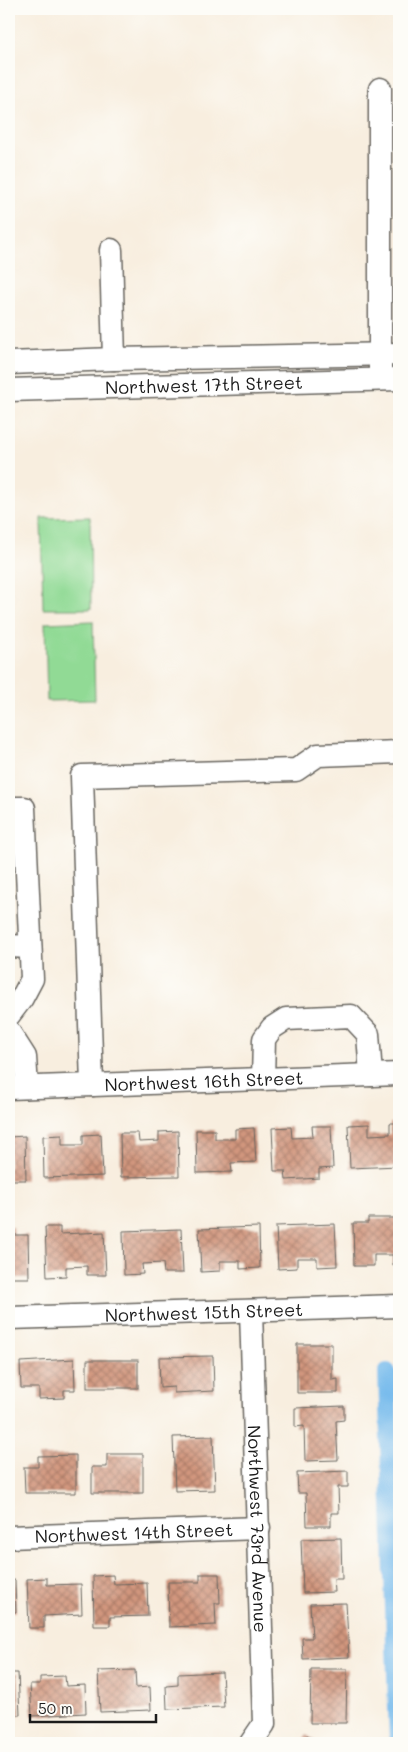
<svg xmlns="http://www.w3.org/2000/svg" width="408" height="1752" font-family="Mali,sans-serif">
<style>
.pitch{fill:#91da95;stroke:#567b58}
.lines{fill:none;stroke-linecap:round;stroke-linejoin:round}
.canal{stroke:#75baec;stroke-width:18}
.building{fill:url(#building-cross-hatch)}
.minor-casing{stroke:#696660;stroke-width:25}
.minor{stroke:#fff;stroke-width:22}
.labels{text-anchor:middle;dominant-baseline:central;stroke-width:4.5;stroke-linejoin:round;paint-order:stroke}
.street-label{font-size:18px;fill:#1c1c1c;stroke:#fdfcf7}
</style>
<defs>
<pattern id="building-cross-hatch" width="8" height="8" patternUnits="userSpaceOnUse" patternTransform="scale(1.25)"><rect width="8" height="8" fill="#d1967e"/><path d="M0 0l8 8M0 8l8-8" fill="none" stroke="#a97a66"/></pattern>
</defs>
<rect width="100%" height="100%" fill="#fdfcf7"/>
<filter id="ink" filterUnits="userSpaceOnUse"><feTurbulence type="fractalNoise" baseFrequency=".02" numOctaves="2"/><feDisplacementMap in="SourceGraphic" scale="10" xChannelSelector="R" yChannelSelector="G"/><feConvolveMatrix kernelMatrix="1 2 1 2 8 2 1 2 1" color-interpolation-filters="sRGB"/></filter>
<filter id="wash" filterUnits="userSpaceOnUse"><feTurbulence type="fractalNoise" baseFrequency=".0096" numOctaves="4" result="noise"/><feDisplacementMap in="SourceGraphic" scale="20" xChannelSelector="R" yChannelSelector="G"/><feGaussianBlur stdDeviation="1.12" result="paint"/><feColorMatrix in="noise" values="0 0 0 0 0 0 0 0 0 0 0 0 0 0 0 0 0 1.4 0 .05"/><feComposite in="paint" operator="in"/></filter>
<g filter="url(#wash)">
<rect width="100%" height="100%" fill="#f8eedf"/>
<g class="pitch">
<polygon points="90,517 91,609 43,609 41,518"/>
<polygon points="93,621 95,700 47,701 45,623"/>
</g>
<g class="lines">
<polyline class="canal" points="387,1372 398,1743"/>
</g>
<g id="blocks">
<g class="building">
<polygon points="390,1123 399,1123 399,1166 350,1168 348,1125 369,1124 369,1135 390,1134"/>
<polygon points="312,1126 331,1126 333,1168 319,1169 319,1178 286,1180 285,1171 274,1171 272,1128 291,1127 292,1138 313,1137"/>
<polygon points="254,1128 256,1162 231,1163 232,1172 197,1173 196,1130 215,1130 215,1139 235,1139 235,1129"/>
<polygon points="178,1131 179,1176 121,1177 120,1133 138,1133 139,1142 159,1141 159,1132"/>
<polygon points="101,1134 103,1176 44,1178 43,1136 62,1135 62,1145 83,1145 83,1135"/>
<polygon points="25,1136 26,1180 9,1180 9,1137"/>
<polygon points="368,1218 399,1218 399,1265 393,1265 393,1255 374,1255 374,1266 354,1266 353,1223 368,1223"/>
<polygon points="335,1224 337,1266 317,1267 317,1258 297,1258 297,1268 278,1269 276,1226"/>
<polygon points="9,1226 13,1226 14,1235 28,1235 29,1278 10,1278 10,1268 9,1268"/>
<polygon points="45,1227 60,1227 60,1234 104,1232 106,1275 87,1275 87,1266 66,1267 66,1276 47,1277"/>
<polygon points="259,1227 260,1268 240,1269 240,1261 220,1261 220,1271 201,1272 199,1229"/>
<polygon points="181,1229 183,1273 164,1273 163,1263 142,1264 143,1274 124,1275 123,1231"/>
<polygon points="297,1344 332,1344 332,1380 338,1379 338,1393 297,1393"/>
<polygon points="213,1356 214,1391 174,1393 174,1387 160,1388 159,1357"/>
<polygon points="74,1359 75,1390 64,1390 64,1398 39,1399 39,1388 21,1388 20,1362"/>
<rect x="87" y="1360" width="51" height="28"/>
<polygon points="344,1406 344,1420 336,1421 338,1460 305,1461 304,1426 295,1427 295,1408"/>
<polygon points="213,1436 215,1490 175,1491 173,1437"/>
<polygon points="107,1454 143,1454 143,1493 92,1493 92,1467 107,1467"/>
<polygon points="76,1455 76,1493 25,1493 24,1467 38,1467 38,1456"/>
<polygon points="348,1471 348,1487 338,1487 339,1513 331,1513 331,1526 307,1526 306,1493 298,1493 297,1473"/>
<polygon points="341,1538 342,1579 334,1579 335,1592 303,1593 301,1539"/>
<polygon points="200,1574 219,1574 220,1603 215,1603 216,1625 169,1627 168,1582 200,1582"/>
<polygon points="113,1575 114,1584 147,1583 148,1616 110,1617 110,1626 94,1626 93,1576"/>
<polygon points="47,1578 47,1585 81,1584 82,1614 44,1616 44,1628 29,1628 27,1579"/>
<polygon points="15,1580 16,1612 9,1612 9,1581"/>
<polygon points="346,1603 349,1657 303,1659 302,1638 312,1638 310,1604"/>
<polygon points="311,1669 347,1669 346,1723 310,1723"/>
<polygon points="135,1670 136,1688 150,1687 151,1710 100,1712 98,1671"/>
<polygon points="222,1672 224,1707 167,1709 166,1686 178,1685 178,1674"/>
<polygon points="9,1673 18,1673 20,1715 9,1715"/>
<polygon points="65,1676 66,1686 85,1685 86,1713 32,1716 30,1684 40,1684 40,1677"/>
<polygon points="307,1735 319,1743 301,1743"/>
</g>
</g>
</g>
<g filter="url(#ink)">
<use href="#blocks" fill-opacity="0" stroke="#696660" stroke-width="1"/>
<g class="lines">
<g class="minor-casing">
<g id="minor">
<polyline points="111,250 114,359"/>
<polyline points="9,363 114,359 399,354"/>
<polyline points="380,369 380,89"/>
<path id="s1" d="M9 390 399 379"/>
<polyline points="9,808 24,808 32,979 22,998 9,1015"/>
<polyline points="9,946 30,947"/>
<polyline points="9,1032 25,1057 27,1087"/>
<polyline points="263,1079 264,1039 272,1028 286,1019 351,1016 368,1034 371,1075"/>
<polyline points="92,1085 82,776 296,770 318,755 399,752"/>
<path id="s2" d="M9 1088 399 1074"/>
<path id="s3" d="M251 1311 264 1724 251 1743"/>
<path id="s4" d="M9 1318 399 1306"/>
<path id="s5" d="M9 1537 259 1528"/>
</g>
</g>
<use href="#minor" class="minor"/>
</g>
</g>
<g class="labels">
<g class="street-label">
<text stroke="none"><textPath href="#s1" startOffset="195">Northwest 17th Street</textPath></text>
<text stroke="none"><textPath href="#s2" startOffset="195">Northwest 16th Street</textPath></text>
<text stroke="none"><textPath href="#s4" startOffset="195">Northwest 15th Street</textPath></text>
<text stroke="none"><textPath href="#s3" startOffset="218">Northwest 73rd Avenue</textPath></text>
<text stroke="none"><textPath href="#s5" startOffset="125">Northwest 14th Street</textPath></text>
</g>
</g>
<rect width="408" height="1752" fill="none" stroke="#fdfcf7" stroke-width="30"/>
<path d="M30 1714v8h126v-8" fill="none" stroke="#1c1c1c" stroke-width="2.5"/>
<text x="38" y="1714" font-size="15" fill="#1c1c1c" stroke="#fdfcf7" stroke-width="4" paint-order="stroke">50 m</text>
</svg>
